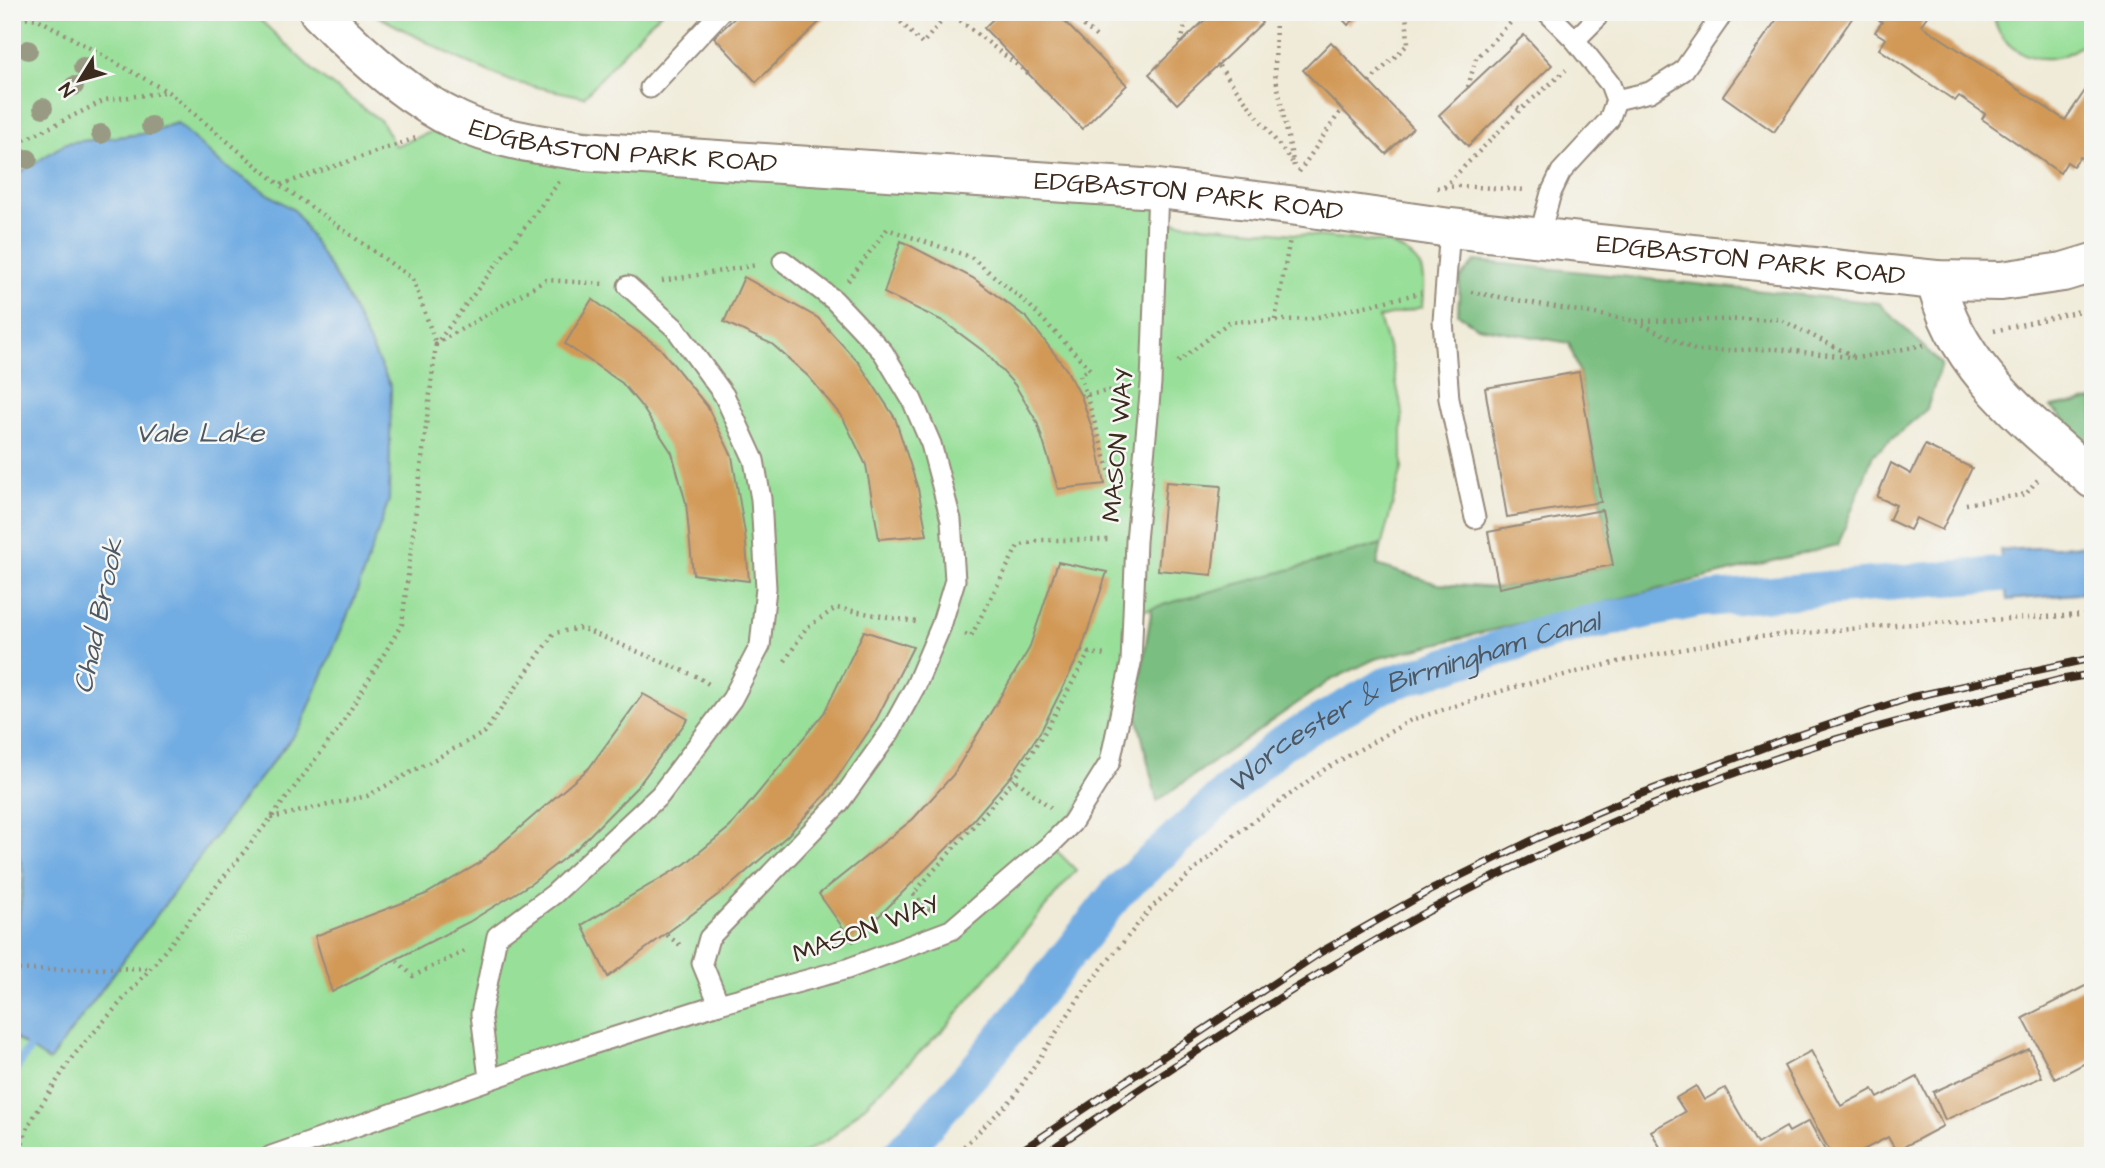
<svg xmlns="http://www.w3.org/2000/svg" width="2105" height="1168" font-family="'Architects Daughter',sans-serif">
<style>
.green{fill:#98df99;stroke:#6a845c;stroke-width:2}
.forest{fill:#7abe81;stroke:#5a7450;stroke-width:2}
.water{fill:#71ace2;stroke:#566b80;stroke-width:2}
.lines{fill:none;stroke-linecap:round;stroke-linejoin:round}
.stream{stroke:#71ace2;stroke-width:10}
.canal{stroke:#71ace2;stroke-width:35}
.building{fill:#d29957}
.service-casing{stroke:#968a7b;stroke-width:23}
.tertiary-casing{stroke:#968a7b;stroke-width:42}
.path{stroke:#968a7b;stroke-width:4.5;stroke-dasharray:2 5;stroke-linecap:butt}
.service{stroke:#fff;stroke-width:19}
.tertiary{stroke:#fff;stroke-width:38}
.rail-casing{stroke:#3b2a1e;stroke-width:8}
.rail{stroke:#f6f6f2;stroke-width:5;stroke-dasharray:16;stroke-linecap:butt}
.tree{fill:#999a83}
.labels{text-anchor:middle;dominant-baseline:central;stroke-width:5;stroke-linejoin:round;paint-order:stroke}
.street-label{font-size:26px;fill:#3b2a1e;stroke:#f6f6f2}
.water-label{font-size:28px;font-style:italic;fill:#4e5863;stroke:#f6f6f2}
</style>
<rect width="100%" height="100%" fill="#f6f6f2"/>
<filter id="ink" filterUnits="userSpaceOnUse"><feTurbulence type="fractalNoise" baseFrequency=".0143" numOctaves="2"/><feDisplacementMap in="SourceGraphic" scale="14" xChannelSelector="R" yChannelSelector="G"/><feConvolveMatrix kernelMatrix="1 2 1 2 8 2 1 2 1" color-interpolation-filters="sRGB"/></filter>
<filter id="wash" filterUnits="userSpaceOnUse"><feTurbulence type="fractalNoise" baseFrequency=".00686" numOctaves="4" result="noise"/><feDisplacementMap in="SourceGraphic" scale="28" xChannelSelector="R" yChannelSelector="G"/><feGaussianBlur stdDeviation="1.57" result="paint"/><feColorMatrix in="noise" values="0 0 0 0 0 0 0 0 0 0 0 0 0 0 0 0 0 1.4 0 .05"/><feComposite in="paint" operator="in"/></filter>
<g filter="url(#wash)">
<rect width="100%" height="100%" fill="#f0ebd8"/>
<g class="green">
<path d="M12 12H252L318 75 381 121 395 146 459 121 1158 189 1162 221 1388 243C1425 261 1425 267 1422 307L1379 318 1390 353 1402 410V468L1382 544 1134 613 1110 762 1051 845 1076 870 947 1026 831 1138 798 1156H12V1036L49 1061 236 808 301 726 388 500 390 387 344 291 295 211 220 163 177 123 142 134 66 143 12 179Z"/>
<polygon points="370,12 662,12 644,29 584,97 513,82 457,58"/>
<path d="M1993 12H2093C2093 17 2094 24 2093 29 2091 35 2084 42 2080 46 2047 72 1998 55 1993 12Z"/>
<polygon points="12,830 24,875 12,971"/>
</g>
<g class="forest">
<polygon points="1475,261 1879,303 1941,364 1927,409 1873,455 1838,545 1375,659 1329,681 1157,801 1135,707 1152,608 1382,544 1377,565 1438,584 1499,588 1612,565 1579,372 1569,343 1477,327 1458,314 1460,278"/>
<polygon points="2093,400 2093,450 2051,407"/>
</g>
<g class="water">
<polygon points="177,123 220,163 295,211 344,291 391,387 389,500 354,600 301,726 236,808 49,1061 12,1036 12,971 24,875 12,830 12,178 66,143 142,134"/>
<polygon points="2093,545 2093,588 2077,594 2007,600 2000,550"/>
</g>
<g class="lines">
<polyline class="stream" points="12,1074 30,1047 33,1035"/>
<path class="canal" id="s1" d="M899 1156 980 1065 1118 892 1280 744 1385 685 1559 629 1699 600 1924 580 2093 568"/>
</g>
<g id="blocks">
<g class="building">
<polygon points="741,12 830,12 756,82 714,37"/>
<polygon points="1000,12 1055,12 1127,85 1082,129 984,28"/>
<polygon points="1213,12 1251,12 1262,23 1177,104 1149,74"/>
<polygon points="1336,12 1362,12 1348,25"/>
<polygon points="1782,12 1847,12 1853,17 1774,132 1723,96"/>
<polygon points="1875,12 1930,12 1921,25 2065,120 2093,79 2092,164 2080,157 2073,166 2067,162 2060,173 1982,119 1985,114 1959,96 1955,101 1879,49 1886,39 1875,32 1882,22 1873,15"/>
<polygon points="1524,35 1552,65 1468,146 1439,115"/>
<polygon points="1331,42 1413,128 1386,154 1303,70"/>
<polygon points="901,241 973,278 1027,318 1066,369 1081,396 1096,440 1105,484 1058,489 1037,422 1015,385 986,353 943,321 884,293"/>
<polygon points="744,277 818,318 859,363 895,418 918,489 927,535 879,539 866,465 843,418 809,377 772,344 724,322"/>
<polygon points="592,299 660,348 707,406 732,456 745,533 749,581 693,574 686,503 672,453 642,407 622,383 565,344"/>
<polygon points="1579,372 1601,502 1507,517 1485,388"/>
<polygon points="1925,445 1972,468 1942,530 1916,518 1910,530 1889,520 1896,505 1877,497 1891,463 1911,474"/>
<polygon points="1166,482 1221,486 1212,575 1158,570"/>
<polygon points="1602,510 1613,565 1499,588 1488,532"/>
<polygon points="1058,562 1107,572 1081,651 1042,729 1011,776 962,833 853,942 819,894 913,819 953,775 1029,649"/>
<polygon points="864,631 913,647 875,722 826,794 787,836 731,885 608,977 582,925 685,864 730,827 824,713"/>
<polygon points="643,694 688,719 638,786 577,848 532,883 469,922 332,992 315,936 426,894 478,864 589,768"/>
<polygon points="2093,982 2093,1059 2055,1079 2023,1018"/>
<polygon points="2029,1049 2042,1077 1945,1120 1933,1092"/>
<polygon points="1811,1051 1841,1106 1873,1089 1878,1098 1917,1077 1943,1126 1896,1151 1888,1137 1863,1150 1866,1156 1832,1156 1784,1066"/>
<polygon points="1696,1086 1704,1100 1725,1088 1757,1144 1786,1127 1789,1132 1809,1121 1828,1156 1665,1156 1651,1131 1685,1112 1676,1098"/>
</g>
</g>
</g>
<g filter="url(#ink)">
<use href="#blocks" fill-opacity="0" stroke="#968a7b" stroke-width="2"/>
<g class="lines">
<g class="service-casing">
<g id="service">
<polyline points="1575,40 1596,19"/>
<polyline points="650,88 721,12"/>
<polyline points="1616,100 1650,92 1683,71 1724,12"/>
<polyline points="1450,228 1443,321 1449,399 1475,518"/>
<polyline points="1539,237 1551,193 1561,172 1609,120 1616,100 1610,84 1575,40 1547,12"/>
<polyline points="719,1004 702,963 709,938 839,803 890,732 916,685 941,626 955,580 951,520 931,444 912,400 883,352 834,300 783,261"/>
<polyline points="489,1078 481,1014 497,936 554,894 660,795 732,699 760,646 766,588 761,499 754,460 724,395 675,328 628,286"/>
<polyline points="271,1156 574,1050 719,1004 847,969 951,930 1050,845 1072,823 1110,762 1131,663 1136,541 1151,383 1158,189"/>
</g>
</g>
<g class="tertiary-casing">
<g id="tertiary">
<path id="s2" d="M319 12C357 51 409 98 458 121 496 139 542 145 583 151L1158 189 1297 206 1450 228 1936 280 2001 281 2063 272 2093 263"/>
<path d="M1936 280C1954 367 2030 423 2093 479"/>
</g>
</g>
<g class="path">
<polyline points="891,12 922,44 949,13"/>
<polyline points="949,12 1030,75"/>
<polyline points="1068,12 1098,38"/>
<polyline points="1276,12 1275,74 1295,171"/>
<polyline points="12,16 38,19 168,92 280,185 416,138"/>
<polyline points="1181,43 1187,18 1193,12"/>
<polyline points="1219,66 1292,162"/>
<polyline points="1369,82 1408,44 1406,12"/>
<polyline points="1468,87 1476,58 1520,13"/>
<polyline points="1512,103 1520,110"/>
<polyline points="12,146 105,100 168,92"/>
<polyline points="1299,172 1342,109"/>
<polyline points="559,182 436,344 546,280 605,284"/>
<polyline points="1444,187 1520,110 1566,70"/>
<polyline points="1437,188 1459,186 1526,190"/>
<polyline points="662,281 757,265"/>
<polyline points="848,281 887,229 971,257 1030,306 1090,369 1080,375 1114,486"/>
<polyline points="1471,292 1635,321 1697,351 1776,349 1857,358 1924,345"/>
<polyline points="1275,320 1290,239"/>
<polyline points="1636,321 1779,319 1853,356"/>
<polyline points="1994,331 2093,308"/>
<polyline points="1178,362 1229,322 1309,319 1421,293"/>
<polyline points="1081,396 1124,388"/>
<polyline points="1966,504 2026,494 2040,477"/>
<polyline points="965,634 971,636 1018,546 1040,540 1111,540"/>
<polyline points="1081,651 1089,653"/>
<polyline points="785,661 806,628 836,608 916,622"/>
<polyline points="1011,776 1051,808"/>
<polyline points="271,818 367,796 485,732 554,633 581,628 698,677 710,685"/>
<polyline points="930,910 913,894 1014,780 1046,730 1089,653 1106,655"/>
<polyline points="667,935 680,945"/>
<polyline points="397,961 413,976 467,950"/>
<polyline points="12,970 151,968"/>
<polyline points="18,1156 29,1124 73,1056 151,968 271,818 340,727 402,624 436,344 413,279 280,185"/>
<polyline points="954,1156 1013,1098 1085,989 1152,907 1236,834 1322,771 1411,720 1511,688 1622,661 1736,639 1896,625 2083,615 2093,611"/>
</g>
<use href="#service" class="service"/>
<use href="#tertiary" class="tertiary"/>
<g class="rail-casing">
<g id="rail">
<polyline points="1013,1156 1321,952 1429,891 1539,837 1635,796 1778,742 1912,697 2093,658"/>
<path d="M1042 1156C1188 1055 1337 955 1496 876 1610 820 1740 766 1861 732 1927 713 1993 697 2059 680L2093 674"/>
</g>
</g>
<use href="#rail" class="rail"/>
</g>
<g class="tree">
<circle cx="28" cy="50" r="10"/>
<circle cx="83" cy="67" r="10"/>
<circle cx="74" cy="86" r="10"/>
<circle cx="43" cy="108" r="10"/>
<circle cx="151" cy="126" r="10"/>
<circle cx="101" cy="134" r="10"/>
<circle cx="28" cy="159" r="10"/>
</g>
</g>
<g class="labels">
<g class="street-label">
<text stroke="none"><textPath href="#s2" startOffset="346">EDGBASTON PARK ROAD</textPath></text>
<text stroke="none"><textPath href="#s2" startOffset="914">EDGBASTON PARK ROAD</textPath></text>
<text stroke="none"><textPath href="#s2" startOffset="1480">EDGBASTON PARK ROAD</textPath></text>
<text transform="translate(1118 445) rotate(-85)">MASON WAY</text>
<text transform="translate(866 929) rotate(-20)">MASON WAY</text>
</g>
<g class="water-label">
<text x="200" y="433">Vale Lake</text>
<text transform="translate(99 616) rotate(-78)">Chad Brook</text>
<text stroke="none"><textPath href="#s1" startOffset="702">Worcester &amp; Birmingham Canal</textPath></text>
</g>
</g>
<rect width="2105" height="1168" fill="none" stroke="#f6f6f2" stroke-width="42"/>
<g transform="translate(80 80) rotate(233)" stroke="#f6f6f2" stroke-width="5" paint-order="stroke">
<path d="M0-5L12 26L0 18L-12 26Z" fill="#3b2a1e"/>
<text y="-10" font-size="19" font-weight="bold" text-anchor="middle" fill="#3b2a1e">N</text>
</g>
</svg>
